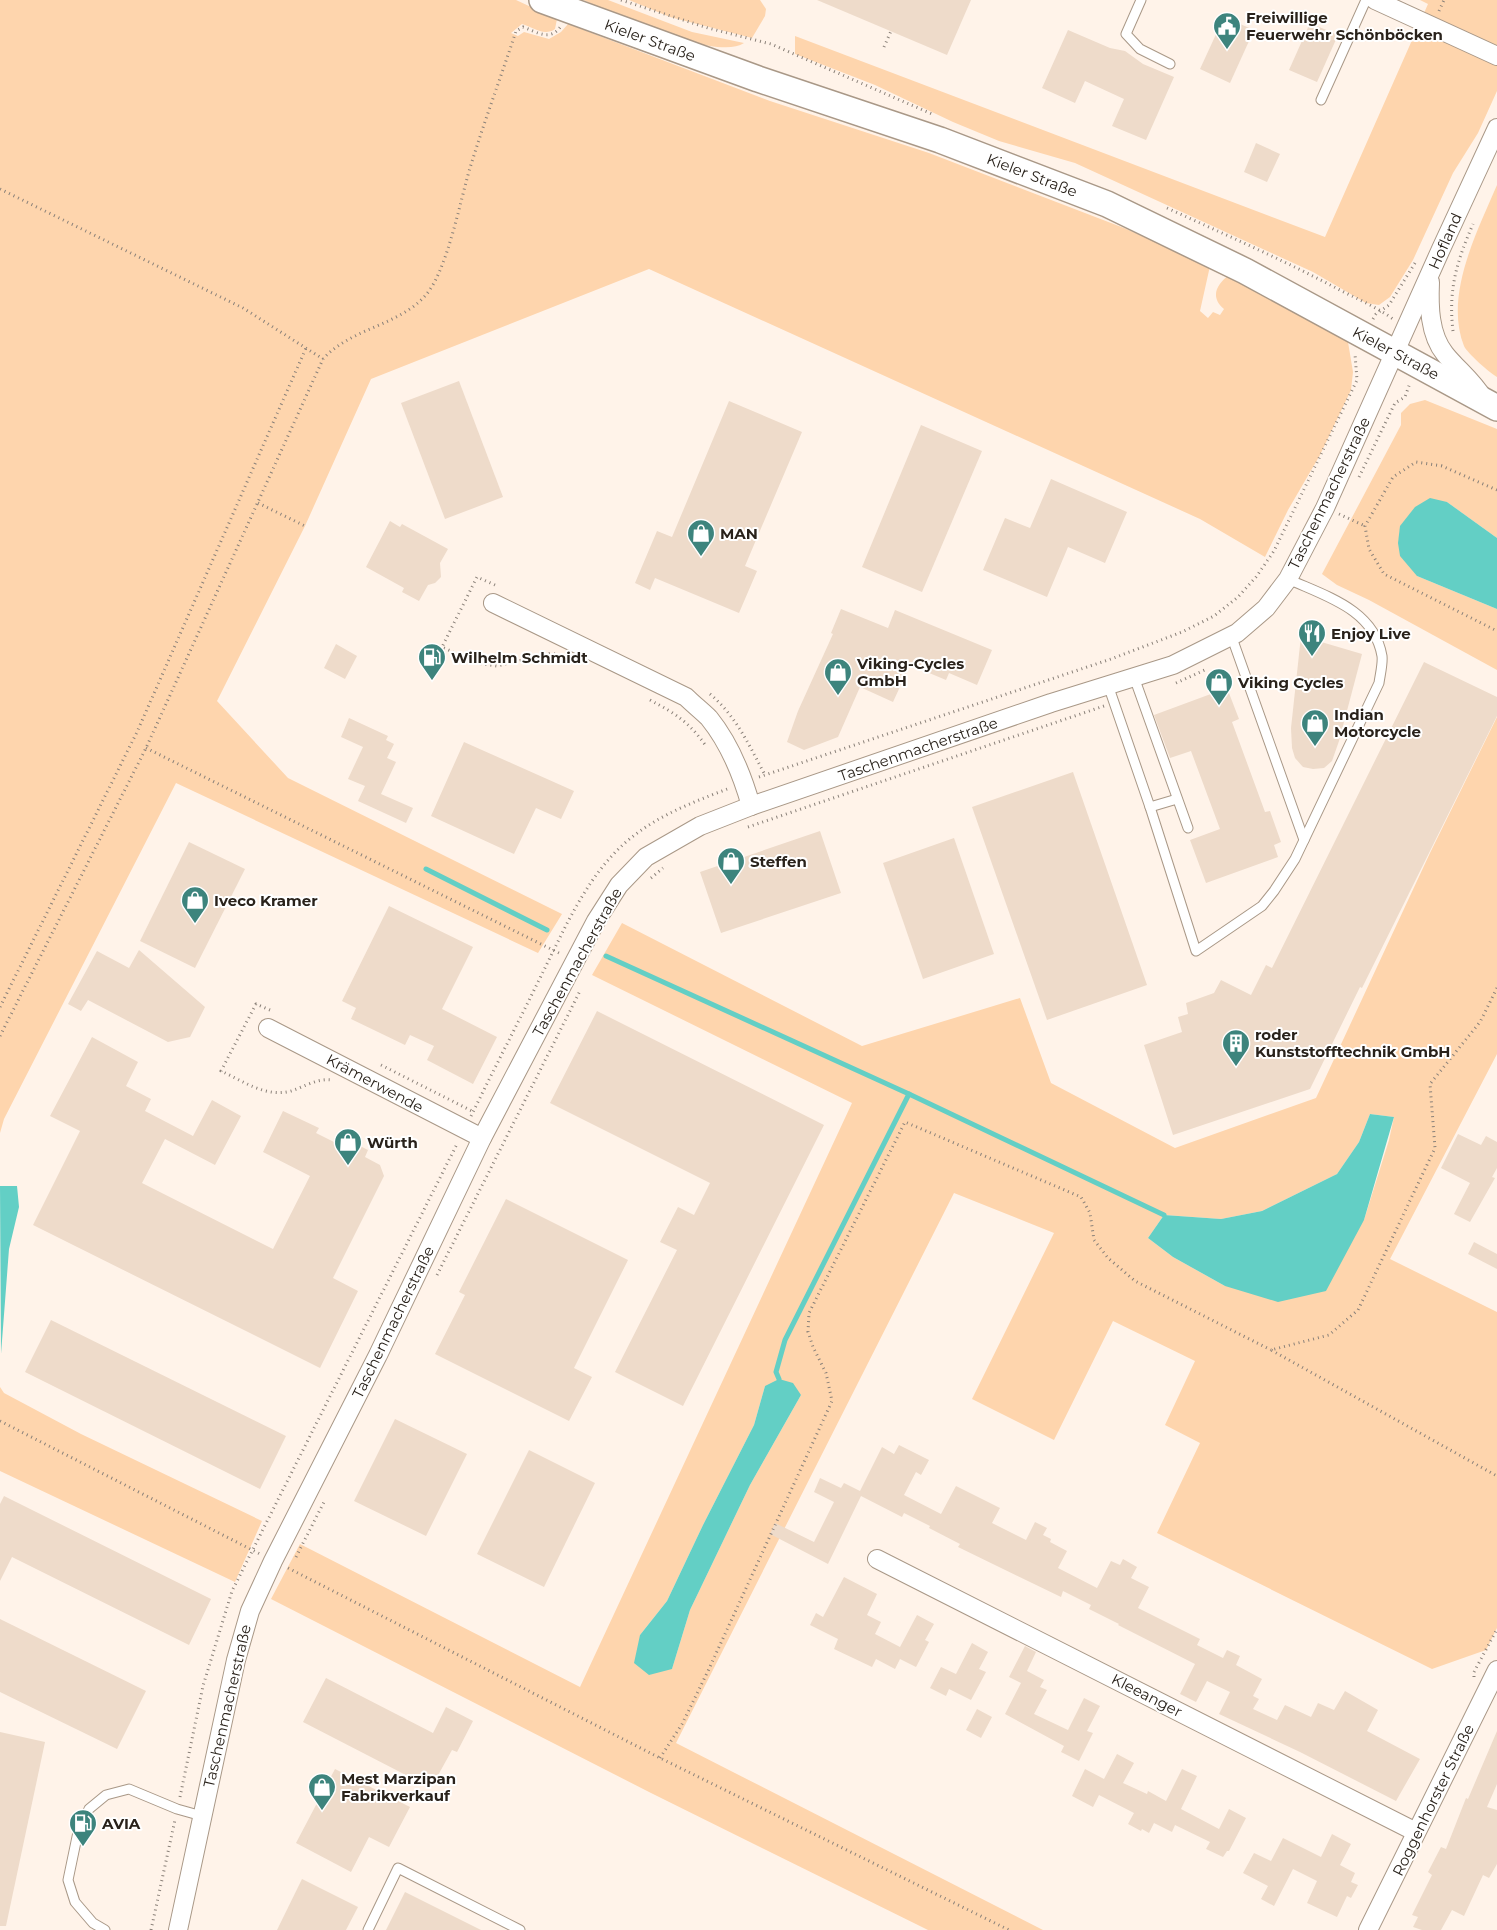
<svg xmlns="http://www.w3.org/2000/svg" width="1497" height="1930" font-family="Montserrat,sans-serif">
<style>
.green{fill:#fed5ad;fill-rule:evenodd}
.water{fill:#63cfc5}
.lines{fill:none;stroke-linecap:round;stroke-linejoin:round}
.stream{stroke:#63cfc5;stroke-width:5}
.building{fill:#eedbca}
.lane-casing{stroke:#a99887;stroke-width:11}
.street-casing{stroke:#a99887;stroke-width:20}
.secondary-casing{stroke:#a99887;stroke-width:28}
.path{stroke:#8a8179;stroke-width:3;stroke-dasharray:1 4;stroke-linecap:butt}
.lane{stroke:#fff;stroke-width:9}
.street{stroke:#fff;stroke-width:18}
.secondary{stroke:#fff;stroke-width:25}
.labels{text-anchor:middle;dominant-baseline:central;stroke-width:4;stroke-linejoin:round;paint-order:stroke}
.poi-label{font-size:15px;font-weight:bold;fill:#29221b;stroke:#fff;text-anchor:start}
.street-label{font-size:15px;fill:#29221b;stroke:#fff}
</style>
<rect width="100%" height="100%" fill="#fff3e9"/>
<g class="green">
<path d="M0 0H516L557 19 555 29C544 37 533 27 522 24L511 33 518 36 524 32 549 39 561 32 568 24 770 101 929 153 1124 228 1210 266 1200 311 1208 318 1213 312 1220 315 1224 309C1210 297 1216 285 1229 275L1246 284 1348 342 1353 372 1351 390 1320 455 1288 510 1265 557 1200 519 649 269 371 379 305 526 217 701 288 778 562 914 538 953 176 783 4 1119 0 1133Z"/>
<path d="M583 0H608L692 32 744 43C716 62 614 13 583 0Z"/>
<polygon points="629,0 760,0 766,9 765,16 752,38 670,17"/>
<polygon points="1420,0 1497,0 1497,91 1478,133 1453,173 1413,260 1390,297 1379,305 1366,303 1313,272 1075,163 999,141 953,122 875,85 795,54 795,36 1325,237 1428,4"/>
<path d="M1497 185V377C1490 373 1467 353 1464 346 1444 295 1477 232 1497 185Z"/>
<polygon points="1425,400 1497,429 1497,538 1447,502 1417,576 1497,609 1497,670 1369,600 1337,585 1322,574 1401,425 1401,413 1410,404"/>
<path d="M1497 717V1054L1390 1259 1497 1312V1628L1486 1650 1432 1669 1157 1533 1200 1443 1165 1425 1195 1361 1113 1321 1054 1440 972 1399 1054 1233 954 1193 676 1743 1043 1930H928L651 1793 271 1599 300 1544 580 1687 852 1103 592 975 622 923 862 1046 1020 998 1051 1083 1175 1148 1316 1098 1430 853ZM1370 1114 1394 1117 1389 1140 1364 1220 1225 1286 1173 1257 1148 1238 1164 1215 1221 1219 1262 1211 1337 1174 1359 1142ZM765 1386 801 1395 750 1485 690 1610 672 1669 640 1635 667 1601 703 1525 754 1425Z"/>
<polygon points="0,1387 4,1393 81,1434 262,1521 235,1582 0,1471"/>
</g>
<g class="water">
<polygon points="1430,498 1447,502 1497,538 1497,609 1417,576 1400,556 1398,543 1400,526 1415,507"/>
<polygon points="1370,1114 1394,1117 1364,1220 1326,1291 1278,1302 1225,1286 1173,1257 1148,1238 1164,1215 1221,1219 1262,1211 1337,1174 1359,1142"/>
<polygon points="0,1186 17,1186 19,1207 9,1249 1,1354"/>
<polygon points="779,1379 793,1383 801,1395 750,1485 690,1610 672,1669 649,1675 634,1663 640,1635 667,1601 703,1525 754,1425 765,1386"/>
</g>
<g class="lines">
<g class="stream">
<polyline points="426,869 547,930"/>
<polyline points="606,956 909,1094 1164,1215"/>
<polyline points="779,1379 776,1372 785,1340 909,1094"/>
</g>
</g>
<g class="building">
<polygon points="817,0 971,0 947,55"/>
<polygon points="1224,17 1254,30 1230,83 1200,69"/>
<polygon points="1310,23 1338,35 1317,82 1289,70"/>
<polygon points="1068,30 1110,48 1125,51 1143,64 1174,77 1146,140 1112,126 1124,99 1085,81 1075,103 1042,88"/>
<polygon points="1256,143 1280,154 1267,182 1244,172"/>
<polygon points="459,381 503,497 445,519 401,403"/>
<polygon points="729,401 802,432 745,566 757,571 739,613 655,578 650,590 635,583 657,531 672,537"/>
<polygon points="921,425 982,451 922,592 862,567"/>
<polygon points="1051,479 1127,512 1105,563 1068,547 1047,597 983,570 1005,518 1030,528"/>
<polygon points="390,521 400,527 402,524 448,549 440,563 441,577 435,583 428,585 419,601 402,592 404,588 366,567"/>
<polygon points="841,609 888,628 895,610 992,650 977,685 949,673 946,680 910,665 893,702 860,687 838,737 804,750 787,742 798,711 833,634 831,633"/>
<polygon points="1301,636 1362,654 1339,741 1332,761 1324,768 1313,769 1303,767 1295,758 1292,748 1291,728"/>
<polygon points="336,644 357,656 345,679 324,668"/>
<polygon points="1424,662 1497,697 1497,716 1362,988 1360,987 1310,1089 1173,1135 1144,1045 1182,1032 1178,1017 1188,1014 1186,1003 1214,993 1221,980 1251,995 1266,965 1272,968"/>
<polygon points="1227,688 1239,719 1232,722 1265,812 1270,811 1281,842 1274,845 1278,857 1206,883 1190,840 1220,829 1191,751 1170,758 1154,715"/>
<polygon points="349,718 388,736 386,740 394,744 387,758 396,762 381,794 413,808 406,823 358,801 365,786 348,779 363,747 341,737"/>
<polygon points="464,742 574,791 561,819 536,808 514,854 431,816"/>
<polygon points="1073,772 1147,985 1047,1020 972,807"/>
<polygon points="820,831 841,893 721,933 700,872"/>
<polygon points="954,838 994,954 923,979 883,863"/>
<polygon points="189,842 245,869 195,968 140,941"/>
<polygon points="389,906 473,947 442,1009 497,1037 473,1084 427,1060 434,1046 410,1035 405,1045 351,1019 356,1008 342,1001"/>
<polygon points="139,950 205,1007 190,1037 168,1042 88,1000 81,1011 68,1004 97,951 129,968"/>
<polygon points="597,1011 824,1125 683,1406 615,1372 677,1250 660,1242 678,1207 694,1215 710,1183 550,1103"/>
<polygon points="92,1037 138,1062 126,1086 151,1099 145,1111 193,1136 212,1100 241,1116 215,1165 165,1139 142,1183 273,1249 310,1176 263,1152 283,1111 319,1128 316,1133 352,1151 356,1144 368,1150 365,1157 380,1165 384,1176 333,1278 358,1291 320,1368 33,1225 80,1131 50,1116"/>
<polygon points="1458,1134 1481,1145 1486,1136 1497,1142 1497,1168 1492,1177 1495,1178 1470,1222 1454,1214 1470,1183 1441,1168"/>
<polygon points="506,1199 628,1260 574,1368 592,1377 569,1421 435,1354 465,1295 459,1292"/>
<polygon points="1474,1242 1497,1254 1497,1269 1468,1254"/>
<polygon points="51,1320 286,1436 260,1489 25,1372"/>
<polygon points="395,1419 467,1454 426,1536 354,1501"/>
<polygon points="899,1445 929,1460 921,1475 916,1472 904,1495 941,1514 956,1486 1000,1508 992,1523 1026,1540 1035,1522 1047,1528 1043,1535 1051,1539 1050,1542 1067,1551 1058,1568 1097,1588 1111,1561 1120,1565 1123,1559 1137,1567 1131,1578 1149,1587 1138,1608 1200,1639 1197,1645 1223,1658 1227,1650 1240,1656 1236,1665 1262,1679 1253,1696 1259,1699 1253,1709 1277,1720 1285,1705 1311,1717 1318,1703 1334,1710 1345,1691 1378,1710 1367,1731 1420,1759 1396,1801 1300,1752 1219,1714 1230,1692 1207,1681 1196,1702 1180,1694 1195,1664 1118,1625 1119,1624 1089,1609 1091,1605 1063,1591 1061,1597 958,1547 960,1544 929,1528 930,1526 904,1513 902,1517 861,1496 828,1564 770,1534 775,1523 814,1542 834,1502 814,1492 820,1478 841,1488 844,1483 860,1491 882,1447 894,1454"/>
<polygon points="529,1450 595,1483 544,1587 477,1554"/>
<polygon points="4,1496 211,1599 189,1645 12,1557 0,1581 0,1504"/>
<polygon points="844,1577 877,1594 867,1615 881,1622 875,1634 900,1647 917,1615 934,1624 925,1640 929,1642 916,1667 900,1659 895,1669 876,1659 872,1667 834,1649 838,1639 810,1625 816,1613 823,1617"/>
<polygon points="0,1619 146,1691 117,1749 0,1692"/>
<polygon points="972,1643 988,1652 979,1669 986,1672 971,1700 949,1689 946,1696 930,1688 941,1667 956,1674"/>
<polygon points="1025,1646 1036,1652 1027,1671 1044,1680 1040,1687 1047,1690 1034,1714 1068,1730 1084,1698 1100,1706 1087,1731 1093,1733 1079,1761 1061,1752 1064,1746 1005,1714 1021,1683 1009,1677"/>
<polygon points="326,1678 433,1733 446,1707 473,1721 457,1752 452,1750 431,1788 303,1722"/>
<polygon points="977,1709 992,1717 981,1738 966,1730"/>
<polygon points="1497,1731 1497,1784 1487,1807 1497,1810 1497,1864 1489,1878 1483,1875 1464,1916 1452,1910 1441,1930 1422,1930 1413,1927 1418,1917 1412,1915 1432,1875 1428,1872 1441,1847 1446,1849 1466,1798 1468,1799"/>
<polygon points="0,1732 45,1742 6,1926 0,1926"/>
<polygon points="1117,1754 1134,1763 1123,1783 1147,1794 1148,1791 1166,1801 1182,1769 1197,1776 1181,1809 1219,1829 1229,1809 1246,1818 1229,1851 1227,1851 1223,1857 1206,1849 1210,1842 1175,1825 1172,1832 1154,1823 1149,1833 1142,1829 1141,1831 1128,1824 1134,1813 1099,1795 1093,1807 1072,1796 1085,1769 1104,1779"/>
<polygon points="335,1769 410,1807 389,1847 369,1837 351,1872 296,1843"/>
<polygon points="1332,1834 1351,1844 1340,1865 1355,1873 1351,1882 1358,1885 1351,1898 1347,1896 1337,1917 1307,1903 1317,1881 1293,1869 1274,1906 1261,1899 1268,1886 1243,1873 1254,1853 1271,1861 1283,1838 1321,1857"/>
<polygon points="302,1879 358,1907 346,1930 277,1930"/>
<polygon points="405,1892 481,1930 386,1930"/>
</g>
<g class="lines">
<g class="lane-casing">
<g id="lane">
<polyline points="1141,0 1126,34 1140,49 1170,64"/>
<polyline points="1321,100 1366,0"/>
<polyline points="1231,635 1304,840"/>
<polyline points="1134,677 1188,828"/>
<path d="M1108 685 1150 807 1196 951 1262 906 1274 891 1295 859 1379 683C1380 675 1383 664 1382 656 1374 609 1325 596 1288 579"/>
<polyline points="1150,807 1177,799"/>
<polyline points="105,1930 93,1923 75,1902 68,1880 78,1832 89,1809 106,1795 129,1789 177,1809 202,1816"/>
<polyline points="368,1930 398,1868 520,1930"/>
</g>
</g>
<g class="street-casing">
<g id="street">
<polyline points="1375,0 1497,56"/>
<path d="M1430 282C1429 305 1429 334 1445 354 1457 369 1473 381 1483 398"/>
<path d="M493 603 686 697C693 704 702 711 709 718 730 744 742 774 751 806"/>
<polyline points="268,1028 482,1138"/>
<polyline points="877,1559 1416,1832"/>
<polyline points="178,1930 236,1660 250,1611 273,1561 378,1355 482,1138 596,921 619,885 646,857 700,826 751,806 1051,703 1173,665 1237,633 1266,608 1288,579 1325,508 1441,249 1497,128"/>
<polyline points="1368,1930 1497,1670"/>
</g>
</g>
<g class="secondary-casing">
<polyline id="secondary" points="542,0 758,79 940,140 1107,204 1245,271 1497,408"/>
</g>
<g class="path">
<polyline points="621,0 708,28 771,44 932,114"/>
<polyline points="1439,11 1444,0"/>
<polyline points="884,47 891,31"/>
<polyline points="0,189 243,308 323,359"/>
<path d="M1167 208C1224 234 1281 259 1336 288 1355 298 1375 306 1393 319"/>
<polyline points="1373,319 1376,314 1389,305 1415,263"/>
<path d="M1453 331C1448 289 1457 261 1473 224"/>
<polyline points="1359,477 1395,403 1405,397 1410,383"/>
<polyline points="1497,490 1442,466 1416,462 1393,477 1365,526 1369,549 1384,574 1497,631"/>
<polyline points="258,503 305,526"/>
<polyline points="1339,514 1365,526"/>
<polyline points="495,585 477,577 442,647 477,663 497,666 552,653 568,660"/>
<polyline points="1176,683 1207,669"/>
<path d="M710 694C736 716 749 745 765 775"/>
<path d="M650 700C676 714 689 722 706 746"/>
<polyline points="146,748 561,954"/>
<polyline points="759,777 1111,659 1182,632 1214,616 1238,597 1256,577 1274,551 1357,380 1355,354"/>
<polyline points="748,827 1104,706"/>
<polyline points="651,878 663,868"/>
<polyline points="1497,988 1480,1022 1430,1084 1435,1148 1358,1310 1329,1335 1271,1350 1497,1476"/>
<polyline points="0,1007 137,732 306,348"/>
<path d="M270 1010 256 1004 221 1071C243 1081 266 1098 291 1091 304 1087 317 1078 332 1080"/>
<path d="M0 1036 146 748 323 359C351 328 398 326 425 296 447 272 460 201 470 168 484 122 501 77 516 31L523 27C537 32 550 42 561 26"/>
<polyline points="381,1065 474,1112"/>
<path d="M471 1116C494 1069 518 1023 541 976 564 930 586 877 626 842 656 816 693 802 730 788"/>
<polyline points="437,1275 580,991"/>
<polyline points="0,1421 260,1554"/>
<polyline points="296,1557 325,1500"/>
<polyline points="288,1568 660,1758 1009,1930"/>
<polyline points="1474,1677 1474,1672 1497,1629"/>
<polyline points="660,1758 682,1724 708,1671 832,1401 826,1373 813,1347 808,1332 809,1313 905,1122 1081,1197 1090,1213 1094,1240 1108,1258 1135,1281 1271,1350"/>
<polyline points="180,1797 203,1686 232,1591 457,1144"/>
<polyline points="151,1930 175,1820"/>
</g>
<use href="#lane" class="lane"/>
<use href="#street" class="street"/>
<use href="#secondary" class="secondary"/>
</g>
<defs>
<g id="civic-pin" transform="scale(1.4375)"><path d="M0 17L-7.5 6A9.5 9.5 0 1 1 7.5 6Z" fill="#3d847d" stroke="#fff"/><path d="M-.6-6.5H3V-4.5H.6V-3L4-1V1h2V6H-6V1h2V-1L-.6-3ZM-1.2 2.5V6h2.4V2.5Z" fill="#fff"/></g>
<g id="shop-pin" transform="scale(1.4375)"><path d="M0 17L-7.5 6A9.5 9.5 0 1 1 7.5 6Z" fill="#3d847d" stroke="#fff"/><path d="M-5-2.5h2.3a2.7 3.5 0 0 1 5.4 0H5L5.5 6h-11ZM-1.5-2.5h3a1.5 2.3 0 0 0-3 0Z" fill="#fff"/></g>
<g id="restaurant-pin" transform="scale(1.4375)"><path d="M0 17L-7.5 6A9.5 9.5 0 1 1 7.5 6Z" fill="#3d847d" stroke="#fff"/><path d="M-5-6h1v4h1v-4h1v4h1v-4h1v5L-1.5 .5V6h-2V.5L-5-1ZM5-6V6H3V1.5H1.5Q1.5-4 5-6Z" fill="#fff"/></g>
<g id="fuel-pin" transform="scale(1.4375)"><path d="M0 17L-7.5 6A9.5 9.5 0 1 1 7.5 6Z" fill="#3d847d" stroke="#fff"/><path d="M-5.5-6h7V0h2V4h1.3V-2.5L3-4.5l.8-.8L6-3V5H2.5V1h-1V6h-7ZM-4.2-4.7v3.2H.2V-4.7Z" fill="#fff"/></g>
<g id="building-pin" transform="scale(1.4375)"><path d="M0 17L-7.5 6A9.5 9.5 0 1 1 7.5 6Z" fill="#3d847d" stroke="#fff"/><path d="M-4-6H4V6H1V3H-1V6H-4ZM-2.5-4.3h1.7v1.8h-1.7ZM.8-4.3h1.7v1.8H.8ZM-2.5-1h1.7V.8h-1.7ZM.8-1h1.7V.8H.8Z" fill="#fff"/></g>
</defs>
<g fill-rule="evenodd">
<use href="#civic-pin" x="1227" y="26"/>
<use href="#shop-pin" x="701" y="533"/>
<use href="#restaurant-pin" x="1312" y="633"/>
<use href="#fuel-pin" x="432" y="657"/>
<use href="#shop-pin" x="838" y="672"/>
<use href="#shop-pin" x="1219" y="682"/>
<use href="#shop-pin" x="1315" y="723"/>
<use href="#shop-pin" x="731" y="861"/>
<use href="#shop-pin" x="195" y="900"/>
<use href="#building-pin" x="1236" y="1043"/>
<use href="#shop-pin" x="348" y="1142"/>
<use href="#shop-pin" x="322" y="1787"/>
<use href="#fuel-pin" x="83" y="1823"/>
</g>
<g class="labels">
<g class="poi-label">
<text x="1246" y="17">Freiwillige<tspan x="1246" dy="17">Feuerwehr Schönböcken</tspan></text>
<text x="720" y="533">MAN</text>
<text x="1331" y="633">Enjoy Live</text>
<text x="451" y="657">Wilhelm Schmidt</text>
<text x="857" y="663">Viking-Cycles<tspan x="857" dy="17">GmbH</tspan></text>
<text x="1238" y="682">Viking Cycles</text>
<text x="1334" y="714">Indian<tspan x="1334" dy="17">Motorcycle</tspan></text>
<text x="750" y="861">Steffen</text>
<text x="214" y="900">Iveco Kramer</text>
<text x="1255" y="1034">roder<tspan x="1255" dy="17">Kunststofftechnik GmbH</tspan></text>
<text x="367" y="1142">Würth</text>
<text x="341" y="1778">Mest Marzipan<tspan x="341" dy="17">Fabrikverkauf</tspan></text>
<text x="102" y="1823">AVIA</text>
</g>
<g class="street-label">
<text transform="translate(650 40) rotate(20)">Kieler Straße</text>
<text transform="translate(1032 175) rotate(21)">Kieler Straße</text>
<text transform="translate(1445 241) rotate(-66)">Hofland</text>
<text transform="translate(1396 353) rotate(28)">Kieler Straße</text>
<text transform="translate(1329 493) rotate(-64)">Taschenmacherstraße</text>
<text transform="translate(918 749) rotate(-19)">Taschenmacherstraße</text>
<text transform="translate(577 962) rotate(-61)">Taschenmacherstraße</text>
<text transform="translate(375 1083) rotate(28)">Krämerwende</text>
<text transform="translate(393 1322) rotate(-64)">Taschenmacherstraße</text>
<text transform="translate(1147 1695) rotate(27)">Kleeanger</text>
<text transform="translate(227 1706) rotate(-77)">Taschenmacherstraße</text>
<text transform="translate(1433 1800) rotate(-64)">Roggenhorster Straße</text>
</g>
</g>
</svg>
